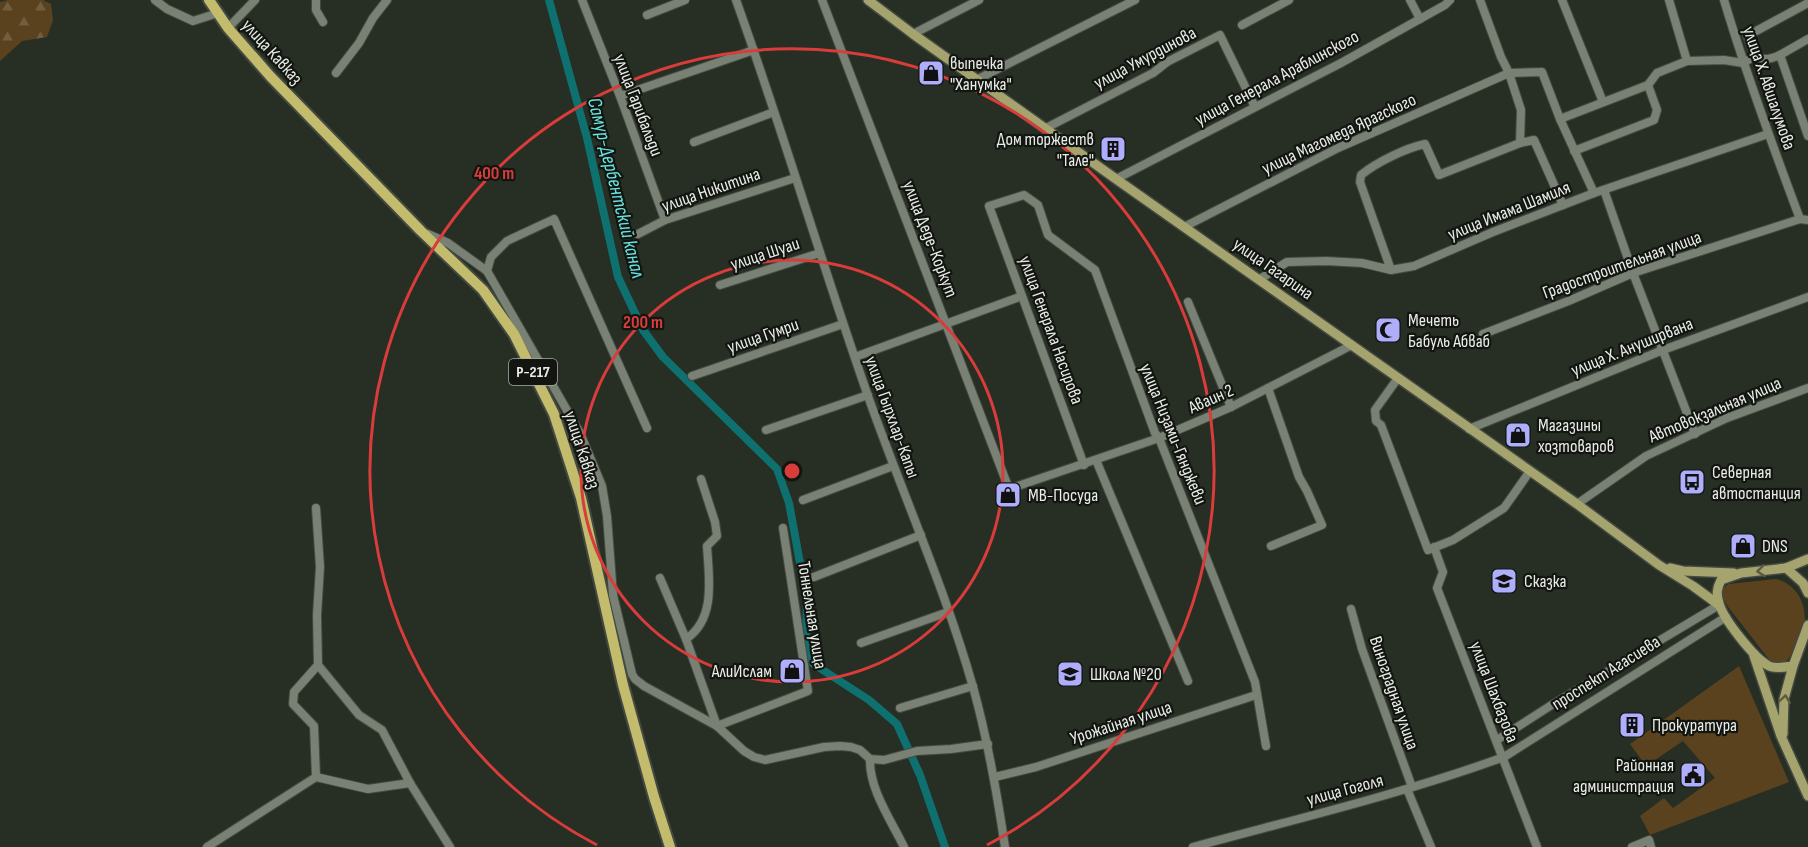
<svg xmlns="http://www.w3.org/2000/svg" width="1808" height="847" font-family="'Sofia Sans Condensed',sans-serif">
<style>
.green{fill:#5a421e}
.forest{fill:url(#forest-firs)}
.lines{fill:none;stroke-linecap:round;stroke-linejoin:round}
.canal{stroke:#0e706f;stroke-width:8}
.minor-casing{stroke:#444a41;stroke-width:10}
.major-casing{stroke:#444a41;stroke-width:12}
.highway-casing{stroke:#444a41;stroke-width:14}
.minor{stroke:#798074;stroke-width:8}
.major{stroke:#a5a46f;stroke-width:9}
.highway{stroke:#c3bc6c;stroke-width:10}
.oneway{stroke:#5c5c40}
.ring{fill:none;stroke:#d83c3b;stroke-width:3}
.labels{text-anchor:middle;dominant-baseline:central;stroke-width:4.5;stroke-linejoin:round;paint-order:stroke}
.shield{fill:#121510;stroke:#a8aca6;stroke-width:1.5}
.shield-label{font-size:16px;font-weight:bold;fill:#e9ede7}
.street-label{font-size:18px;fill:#e9ede7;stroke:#121510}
.poi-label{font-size:18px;fill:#e9ede7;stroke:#121510;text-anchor:start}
.water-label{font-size:20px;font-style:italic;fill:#68e5e3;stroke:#121510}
.centre{fill:#d83c3b;stroke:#121510;stroke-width:3}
.ring-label{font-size:18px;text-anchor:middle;font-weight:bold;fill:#d83c3b;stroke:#121510;stroke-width:4.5;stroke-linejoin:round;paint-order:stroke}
</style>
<defs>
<pattern id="forest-firs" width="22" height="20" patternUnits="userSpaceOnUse" patternTransform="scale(1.5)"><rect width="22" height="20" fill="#5a421e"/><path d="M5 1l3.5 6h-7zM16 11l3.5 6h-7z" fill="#725e3f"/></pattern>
</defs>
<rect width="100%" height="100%" fill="#272e24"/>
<g class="green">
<path d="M1776 579C1797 584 1808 605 1804 627 1800 637 1794 648 1789 658 1784 664 1779 666 1771 662L1729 608C1723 599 1718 590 1729 584Z"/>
<polygon points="1739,666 1789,782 1650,835 1640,816 1664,798 1673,808 1715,778 1683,741 1646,766 1630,744"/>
</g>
<polygon class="forest" points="8,0 43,0 51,4 53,20 47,37 22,41 0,61 0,2"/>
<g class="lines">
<polyline class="canal" points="549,0 587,138 618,277 643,330 663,357 777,469 789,503 800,563 807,589 806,650 812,663 869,700 897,724 920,775 945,847"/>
<g class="minor-casing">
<g id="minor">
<polyline points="155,0 167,9 193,21 218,13"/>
<polyline points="316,0 316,10 323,22"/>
<polyline points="582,0 620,96 665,220"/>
<path d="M736 0C783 131 822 265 868 396 902 493 945 588 973 687 988 740 997 793 1005 847"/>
<polyline points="822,0 1009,489 1159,438 1231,407 1352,345"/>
<polyline points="1410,0 1420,19"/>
<polyline points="1480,0 1501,57 1509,73 1521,110 1520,143 1534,140 1563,205"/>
<polyline points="1562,0 1603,102"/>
<polyline points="1669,0 1687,61"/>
<path d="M1724 0C1746 74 1773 147 1800 219"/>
<path d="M1808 3 1747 36 1755 56C1764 61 1771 59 1780 55L1808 136"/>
<polyline points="647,15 685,0"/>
<polyline points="1242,25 1289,0"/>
<polyline points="228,28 255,0"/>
<polyline points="913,34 979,0"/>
<polyline points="1780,55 1808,39"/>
<polyline points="336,73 359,43 373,18 387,0"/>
<polyline points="978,79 1135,0"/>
<polyline points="620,96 754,50"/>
<polyline points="1560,119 1648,85"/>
<polyline points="1046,128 1153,73 1167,62 1220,35 1255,107"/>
<polyline points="694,142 774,112"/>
<polyline points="1574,151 1654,120 1657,110 1648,85 1657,73 1687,61 1724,60 1743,63 1755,56"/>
<polyline points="1116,179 1341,63 1445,5 1450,0"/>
<polyline points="1604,190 1633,273 1695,434"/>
<polyline points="1184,227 1338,148 1509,73 1542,72 1560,119 1594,193"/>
<polyline points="428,234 448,243 487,271"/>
<polyline points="638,234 665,220 795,178"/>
<path d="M1391 270 1360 182 1361 175C1377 162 1406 148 1425 144L1439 175 1520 143"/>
<polyline points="1260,279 1287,262 1326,261 1362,263 1391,270 1414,266 1493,232 1594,193 1768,134"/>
<polyline points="720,285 820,253"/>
<polyline points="1188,302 1231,407"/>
<polyline points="1483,334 1571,300 1633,273 1800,219 1808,220"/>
<polyline points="855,357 1022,296"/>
<polyline points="692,376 843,324"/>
<polyline points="1398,378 1375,410 1376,421 1381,425 1428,550 1453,540 1504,508 1530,471"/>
<polyline points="1268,388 1299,477 1307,491 1322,525 1271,546"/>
<polyline points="647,428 554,219 507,241 491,257 487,271 580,433 602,486 607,516 613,595 632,674 635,679 644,686 717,726 808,691 783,528"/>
<polyline points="1469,429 1663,350 1808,297"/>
<polyline points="766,430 868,395"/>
<polyline points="1096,460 1188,681"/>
<polyline points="1084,465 989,206 1024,195 1038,205 1048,235 1095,270 1155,433 1159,438 1255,682 1266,746"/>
<polyline points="803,500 893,466"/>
<polyline points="1577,504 1646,456 1727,418 1808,388"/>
<polyline points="316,508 320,567 317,615 318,665 359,715 382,730 410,783 450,847"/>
<polyline points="1434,547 1443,572 1437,588 1537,847"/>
<polyline points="814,577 921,535"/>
<polyline points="660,578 686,639 717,726 744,751 754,757 765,760 824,747 840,746 851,747 860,750 870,759 884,760 917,751 951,749 988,744"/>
<polyline points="1351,609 1362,649 1412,787"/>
<path d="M686 639C716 619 709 579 707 546L717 536 715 522 701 479"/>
<polyline points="861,643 948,612"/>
<polyline points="900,708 973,686"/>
<polyline points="1497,740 1550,706 1719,605"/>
<path d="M870 759C869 789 891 820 904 847"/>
<polyline points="316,777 314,726 293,704 294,692 318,665"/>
<polyline points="995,777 1036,767 1256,695"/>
<polyline points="1407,789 1431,847"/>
<polyline points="207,847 316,777 368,789 410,783"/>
<path d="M1193 847C1296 819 1402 794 1504 757L1726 617"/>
<polyline points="1632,847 1649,840 1651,847"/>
</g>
</g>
<g class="major-casing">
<g id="major">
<polyline points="868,0 913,34 1116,179 1577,504 1659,565 1693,586 1719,605"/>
<polyline points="1670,568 1683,571 1734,573"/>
<polyline points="1786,568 1808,559"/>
<path d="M1808 593 1803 583 1786 568 1741 573 1721 580C1717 588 1716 594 1719 603 1723 619 1755 659 1769 666 1775 669 1786 667 1793 666L1808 625"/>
<polyline points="1754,656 1781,736 1808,796"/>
<polyline points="1783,734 1784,699 1793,666"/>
</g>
</g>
<g class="highway-casing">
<polyline id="highway" points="209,0 228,28 270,76 421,231 483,290 514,334 554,414 581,498 623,685 654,797 670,847"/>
</g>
<use href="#minor" class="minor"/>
<use href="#major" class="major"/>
<use href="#highway" class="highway"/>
</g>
<defs><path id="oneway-chevron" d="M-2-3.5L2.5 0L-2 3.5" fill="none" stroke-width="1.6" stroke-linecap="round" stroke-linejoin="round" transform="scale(1.5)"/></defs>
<g class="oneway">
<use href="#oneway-chevron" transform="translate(1761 571) rotate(174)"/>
<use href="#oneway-chevron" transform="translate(1785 699) rotate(-82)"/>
</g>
<g class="ring">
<circle cx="792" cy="471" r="211"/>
<path d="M597 845A422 422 0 1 1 987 845"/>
</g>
<defs>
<g id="shop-square" transform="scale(1.35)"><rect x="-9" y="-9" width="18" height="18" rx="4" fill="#aeaefa" stroke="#121510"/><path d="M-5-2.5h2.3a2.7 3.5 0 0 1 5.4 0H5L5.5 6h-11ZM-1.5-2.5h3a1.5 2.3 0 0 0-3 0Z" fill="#111"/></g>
<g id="building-square" transform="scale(1.35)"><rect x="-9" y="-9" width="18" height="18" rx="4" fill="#aeaefa" stroke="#121510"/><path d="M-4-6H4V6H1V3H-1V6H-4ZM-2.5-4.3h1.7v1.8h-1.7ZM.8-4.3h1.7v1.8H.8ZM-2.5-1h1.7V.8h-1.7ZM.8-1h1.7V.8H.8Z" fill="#111"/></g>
<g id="mosque-square" transform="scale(1.35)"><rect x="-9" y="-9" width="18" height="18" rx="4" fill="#aeaefa" stroke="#121510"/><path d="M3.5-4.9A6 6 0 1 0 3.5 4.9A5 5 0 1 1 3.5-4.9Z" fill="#111"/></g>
<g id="bus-square" transform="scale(1.35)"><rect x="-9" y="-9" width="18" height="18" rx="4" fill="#aeaefa" stroke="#121510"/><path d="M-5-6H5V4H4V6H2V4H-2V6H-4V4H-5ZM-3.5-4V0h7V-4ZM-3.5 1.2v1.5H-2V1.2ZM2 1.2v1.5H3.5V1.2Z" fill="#111"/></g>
<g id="school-square" transform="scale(1.35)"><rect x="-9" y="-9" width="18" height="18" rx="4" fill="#aeaefa" stroke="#121510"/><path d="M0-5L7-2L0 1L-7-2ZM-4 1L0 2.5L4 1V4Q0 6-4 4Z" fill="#111"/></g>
<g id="civic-square" transform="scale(1.35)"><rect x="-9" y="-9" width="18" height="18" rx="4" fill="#aeaefa" stroke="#121510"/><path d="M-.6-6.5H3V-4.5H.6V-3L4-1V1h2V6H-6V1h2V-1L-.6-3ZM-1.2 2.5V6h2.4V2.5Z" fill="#111"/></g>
</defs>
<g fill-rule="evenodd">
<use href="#shop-square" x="931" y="73"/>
<use href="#building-square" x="1113" y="149"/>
<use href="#mosque-square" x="1388" y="330"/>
<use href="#shop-square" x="1518" y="435"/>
<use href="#bus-square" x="1692" y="482"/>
<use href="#shop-square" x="1008" y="495"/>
<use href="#shop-square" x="1743" y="546"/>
<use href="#school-square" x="1504" y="581"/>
<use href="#shop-square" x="792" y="671"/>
<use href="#school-square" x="1070" y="674"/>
<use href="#building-square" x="1632" y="725"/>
<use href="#civic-square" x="1693" y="775"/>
</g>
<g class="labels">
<rect class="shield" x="509" y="359" width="48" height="26" rx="4.5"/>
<g class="shield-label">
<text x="533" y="372">Р-217</text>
</g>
<g class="street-label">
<text transform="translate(272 52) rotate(48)">улица Кавказ</text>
<text transform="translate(1145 58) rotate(-28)">улица Умурдинова</text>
<text transform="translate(1277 78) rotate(-28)">улица Генерала Араблинского</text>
<text transform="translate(1769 88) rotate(71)">улица Х. Авшалумова</text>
<text transform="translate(638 105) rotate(69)">улица Гарибальди</text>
<text transform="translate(1339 134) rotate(-25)">улица Магомеда Ярагского</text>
<text transform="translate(711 190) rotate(-19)">улица Никитина</text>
<text transform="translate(1509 211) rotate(-22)">улица Имама Шамиля</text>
<text transform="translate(930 239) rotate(69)">улица Деде-Коркут</text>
<text transform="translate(765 254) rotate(-18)">улица Шуаи</text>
<text transform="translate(1622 265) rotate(-20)">Градостроительная улица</text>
<text transform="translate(1273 269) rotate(35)">улица Гагарина</text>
<text transform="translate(1051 330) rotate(70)">улица Генерала Насирова</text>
<text transform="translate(763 336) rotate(-19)">улица Гумри</text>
<text transform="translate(1632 347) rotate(-22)">улица Х. Ануширвана</text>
<text transform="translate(1211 399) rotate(-24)">Аваин 2</text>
<text transform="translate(1715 410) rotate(-23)">Автовокзальная улица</text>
<text transform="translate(892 417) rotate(70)">улица Гырхлар-Капы</text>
<text transform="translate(1173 434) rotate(68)">улица Низами-Гянджеви</text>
<text transform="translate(582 450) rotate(72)">улица Кавказ</text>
<text transform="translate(812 615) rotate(81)">Тоннельная улица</text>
<text transform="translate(1606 673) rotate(-32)">проспект Агасиева</text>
<text transform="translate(1494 692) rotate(69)">улица Шахбазова</text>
<text transform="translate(1394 693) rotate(71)">Виноградная улица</text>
<text transform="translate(1121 723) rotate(-18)">Урожайная улица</text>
<text transform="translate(1345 790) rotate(-15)">улица Гоголя</text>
</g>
<g class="poi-label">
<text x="950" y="63">выпечка<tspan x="950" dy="21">"Ханумка"</tspan></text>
<text x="1094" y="139" text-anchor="end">Дом торжеств<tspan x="1094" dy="21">"Тале"</tspan></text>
<text x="1408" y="320">Мечеть<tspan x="1408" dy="21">Бабуль Абваб</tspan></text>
<text x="1538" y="425">Магазины<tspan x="1538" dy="21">хозтоваров</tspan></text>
<text x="1712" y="472">Северная<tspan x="1712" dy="21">автостанция</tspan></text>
<text x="1028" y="495">МВ-Посуда</text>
<text x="1762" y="546">DNS</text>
<text x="1524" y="581">Сказка</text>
<text x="772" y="671" text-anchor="end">АлиИслам</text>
<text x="1090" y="674">Школа №20</text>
<text x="1652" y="725">Прокуратура</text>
<text x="1674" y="765" text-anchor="end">Районная<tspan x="1674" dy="21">администрация</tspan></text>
</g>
<g class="water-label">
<text transform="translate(616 188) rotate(76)">Самур-Дербентский канал</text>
</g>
</g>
<circle cx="792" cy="471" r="9" class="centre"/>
<g class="ring-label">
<text x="494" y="179">400 m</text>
<text x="643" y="328">200 m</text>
</g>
</svg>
